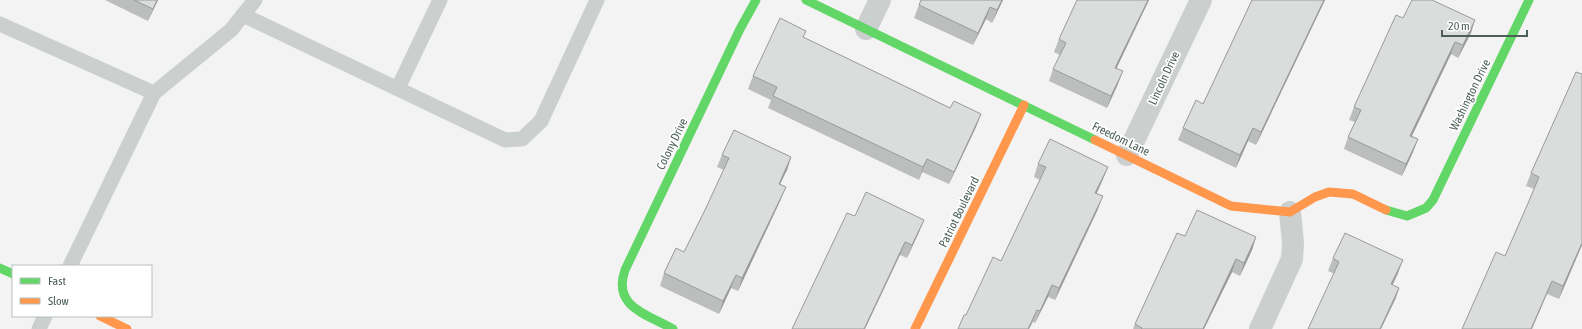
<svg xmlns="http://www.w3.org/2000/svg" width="1582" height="329" font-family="'Asap Condensed',sans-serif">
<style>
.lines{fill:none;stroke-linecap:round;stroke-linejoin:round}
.lane{stroke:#cbcfce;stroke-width:15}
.street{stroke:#cbcfce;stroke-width:22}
.fast{stroke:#63d668;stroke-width:9}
.slow{stroke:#ff974d;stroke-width:9}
.wall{fill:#bcbdbd}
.shaded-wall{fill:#999a9a}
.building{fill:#dbdcdc;stroke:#999a9a}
.labels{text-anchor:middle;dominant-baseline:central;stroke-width:3.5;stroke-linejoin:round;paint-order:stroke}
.street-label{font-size:12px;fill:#4b5f57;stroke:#fff}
</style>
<rect width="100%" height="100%" fill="#f3f3f3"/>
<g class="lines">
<g class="lane">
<polyline points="243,15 505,140 522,139 541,121 597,0"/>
<polyline points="0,24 154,93 70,266"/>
<polyline points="398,88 440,0"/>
<polyline points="154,93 231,30 255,0"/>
<polyline points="39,329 45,316"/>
</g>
<g class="street">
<polyline points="866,29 880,0"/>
<polyline points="1127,155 1201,0"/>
<polyline points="1260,329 1292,259 1293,243 1290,212"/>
</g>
<g class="fast">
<polyline points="806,0 1095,140"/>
<polyline points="1386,210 1407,216 1426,208 1433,200 1529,0"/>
<polyline points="0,268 13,274"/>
<path d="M673 329C647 314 612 307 625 270L740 29 756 0"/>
</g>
<g class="slow">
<polyline points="1095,140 1231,206 1290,212 1315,197 1329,192 1353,194 1386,210"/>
<polyline points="100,316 127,329"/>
<polyline points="915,329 1024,105"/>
</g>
</g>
<g class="wall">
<polygon points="105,0 158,0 148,21"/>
<polygon points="921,0 1003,0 992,23 986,19 973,45 914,18"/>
<polygon points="1149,0 1116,68 1118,84 1107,108 1049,81 1053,69 1060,55 1054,52 1059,39"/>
<polygon points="1252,0 1325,0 1256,145 1248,141 1236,168 1178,140 1183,128 1203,104"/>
<polygon points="1403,18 1471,33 1458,58 1451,54 1412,136 1418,139 1413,152 1402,176 1344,149 1348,137 1355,122 1349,120 1354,107"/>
<polygon points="804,38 950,108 981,114 976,127 949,184 922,172 919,180 768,108 771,100 748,89 753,76"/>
<polygon points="1582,74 1582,245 1559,299 1547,294 1505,256 1534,189 1526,186 1531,173"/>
<polygon points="722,155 791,157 787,170 780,184 781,199 738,291 731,288 719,314 660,286 664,273 684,252 705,210 724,170 717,167"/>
<polygon points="1038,164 1108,167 1103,179 1096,194 1098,209 1055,300 1048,297 1035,323 1033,322 1029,329 958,329 1001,261 1021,219 1040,180 1034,177"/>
<polygon points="855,216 924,220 919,232 907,258 900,255"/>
<polygon points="1185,236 1256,237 1252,250 1240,276 1232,272 1204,329 1133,329 1135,324"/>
<polygon points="1333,258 1398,273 1392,285 1399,288 1395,300 1328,271"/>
</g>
<g class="shaded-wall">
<polygon points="157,0 158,0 148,21 153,9"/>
<polygon points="1002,0 1003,0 992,23 997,10"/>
<polygon points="1148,0 1149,0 1111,80 1115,68"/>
<polygon points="1324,0 1325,0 1256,145 1261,132"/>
<polygon points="990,7 986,19 973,45 978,33"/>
<polygon points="1475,20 1471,33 1458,58 1463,45"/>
<polygon points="1455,42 1451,54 1406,148 1410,136"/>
<polygon points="1123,71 1118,84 1107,108 1111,96"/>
<polygon points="981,114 976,127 949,184 954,172"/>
<polygon points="1253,128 1248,141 1236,168 1240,155"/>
<polygon points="1418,139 1413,152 1402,176 1406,164"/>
<polygon points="791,157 787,170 774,196 779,184"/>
<polygon points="927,159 922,172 919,180 923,167"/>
<polygon points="1108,167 1103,179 1091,206 1095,193"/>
<polygon points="786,187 781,199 738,291 742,278"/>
<polygon points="1103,196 1098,209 1055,300 1059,288"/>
<polygon points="924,220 919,232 907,258 912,245"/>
<polygon points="1256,237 1252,250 1240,276 1244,263"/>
<polygon points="905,242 900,255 865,329 864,329"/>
<polygon points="1582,243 1582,245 1559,299 1563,286"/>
<polygon points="1236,259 1232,272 1204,329 1203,329"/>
<polygon points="1403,260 1398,273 1387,297 1391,284"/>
<polygon points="736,275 731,288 719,314 723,301"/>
<polygon points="1552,281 1547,294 1532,329 1531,329"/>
<polygon points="1052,285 1048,297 1035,323 1040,311"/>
<polygon points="1399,288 1395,300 1381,329 1380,329"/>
<polygon points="1037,310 1029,329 1028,329"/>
</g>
<g class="building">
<polygon points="134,0 157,0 153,9"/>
<polygon points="921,0 1002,0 997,10 990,7 978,33 919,5"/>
<polygon points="1077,0 1148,0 1115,68 1123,71 1111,96 1053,69 1066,43 1059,39"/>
<polygon points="1252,0 1324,0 1261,132 1253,128 1240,155 1183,128 1196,100 1203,104"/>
<polygon points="1412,0 1432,0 1475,20 1463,45 1455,42 1410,136 1418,139 1406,164 1348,137 1361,110 1354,107 1396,15 1403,18"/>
<polygon points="780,18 806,31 803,37 950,108 954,101 981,114 954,172 927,159 923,167 773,96 777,87 753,76"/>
<polygon points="1576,72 1582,74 1582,243 1563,286 1552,281 1531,329 1462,329 1496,252 1505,256 1529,201 1539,177 1531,173"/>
<polygon points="734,130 791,157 779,184 786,187 742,278 736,275 723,301 664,273 676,248 684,252 705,210 729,158 722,155"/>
<polygon points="1050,139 1108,167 1095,193 1103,196 1059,288 1052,285 1040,311 1037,310 1028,329 958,329 964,315 966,315 993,257 1001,261 1021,219 1046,167 1038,164"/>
<polygon points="866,192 924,220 912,245 905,242 864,329 792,329 847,213 855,216"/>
<polygon points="1197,210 1256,237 1244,263 1236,259 1203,329 1141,329 1142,328 1135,324 1177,233 1185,236"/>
<polygon points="1345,233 1403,260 1391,284 1399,288 1380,329 1308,329 1339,262 1333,258"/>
</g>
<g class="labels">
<g class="street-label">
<text transform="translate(1164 78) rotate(-65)">Lincoln Drive</text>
<text transform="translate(1470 95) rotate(-64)">Washington Drive</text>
<text transform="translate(1121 139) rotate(26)">Freedom Lane</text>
<text transform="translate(672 144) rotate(-64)">Colony Drive</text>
<text transform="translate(959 212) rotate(-64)">Patriot Boulevard</text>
</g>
</g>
<rect x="12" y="265" width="140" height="52" fill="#ffffff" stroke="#b7bfbc"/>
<rect x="20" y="278" width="20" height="6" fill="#63d668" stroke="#b7bfbc"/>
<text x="48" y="285" font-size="12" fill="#4b5f57">Fast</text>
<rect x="20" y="298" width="20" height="6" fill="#ff974d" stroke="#b7bfbc"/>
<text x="48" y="305" font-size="12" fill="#4b5f57">Slow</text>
<path d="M1442 30v6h85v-6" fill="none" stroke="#4b5f57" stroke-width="2"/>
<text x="1448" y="30" font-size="12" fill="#4b5f57" stroke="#ffffff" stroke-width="3" paint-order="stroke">20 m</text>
</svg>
